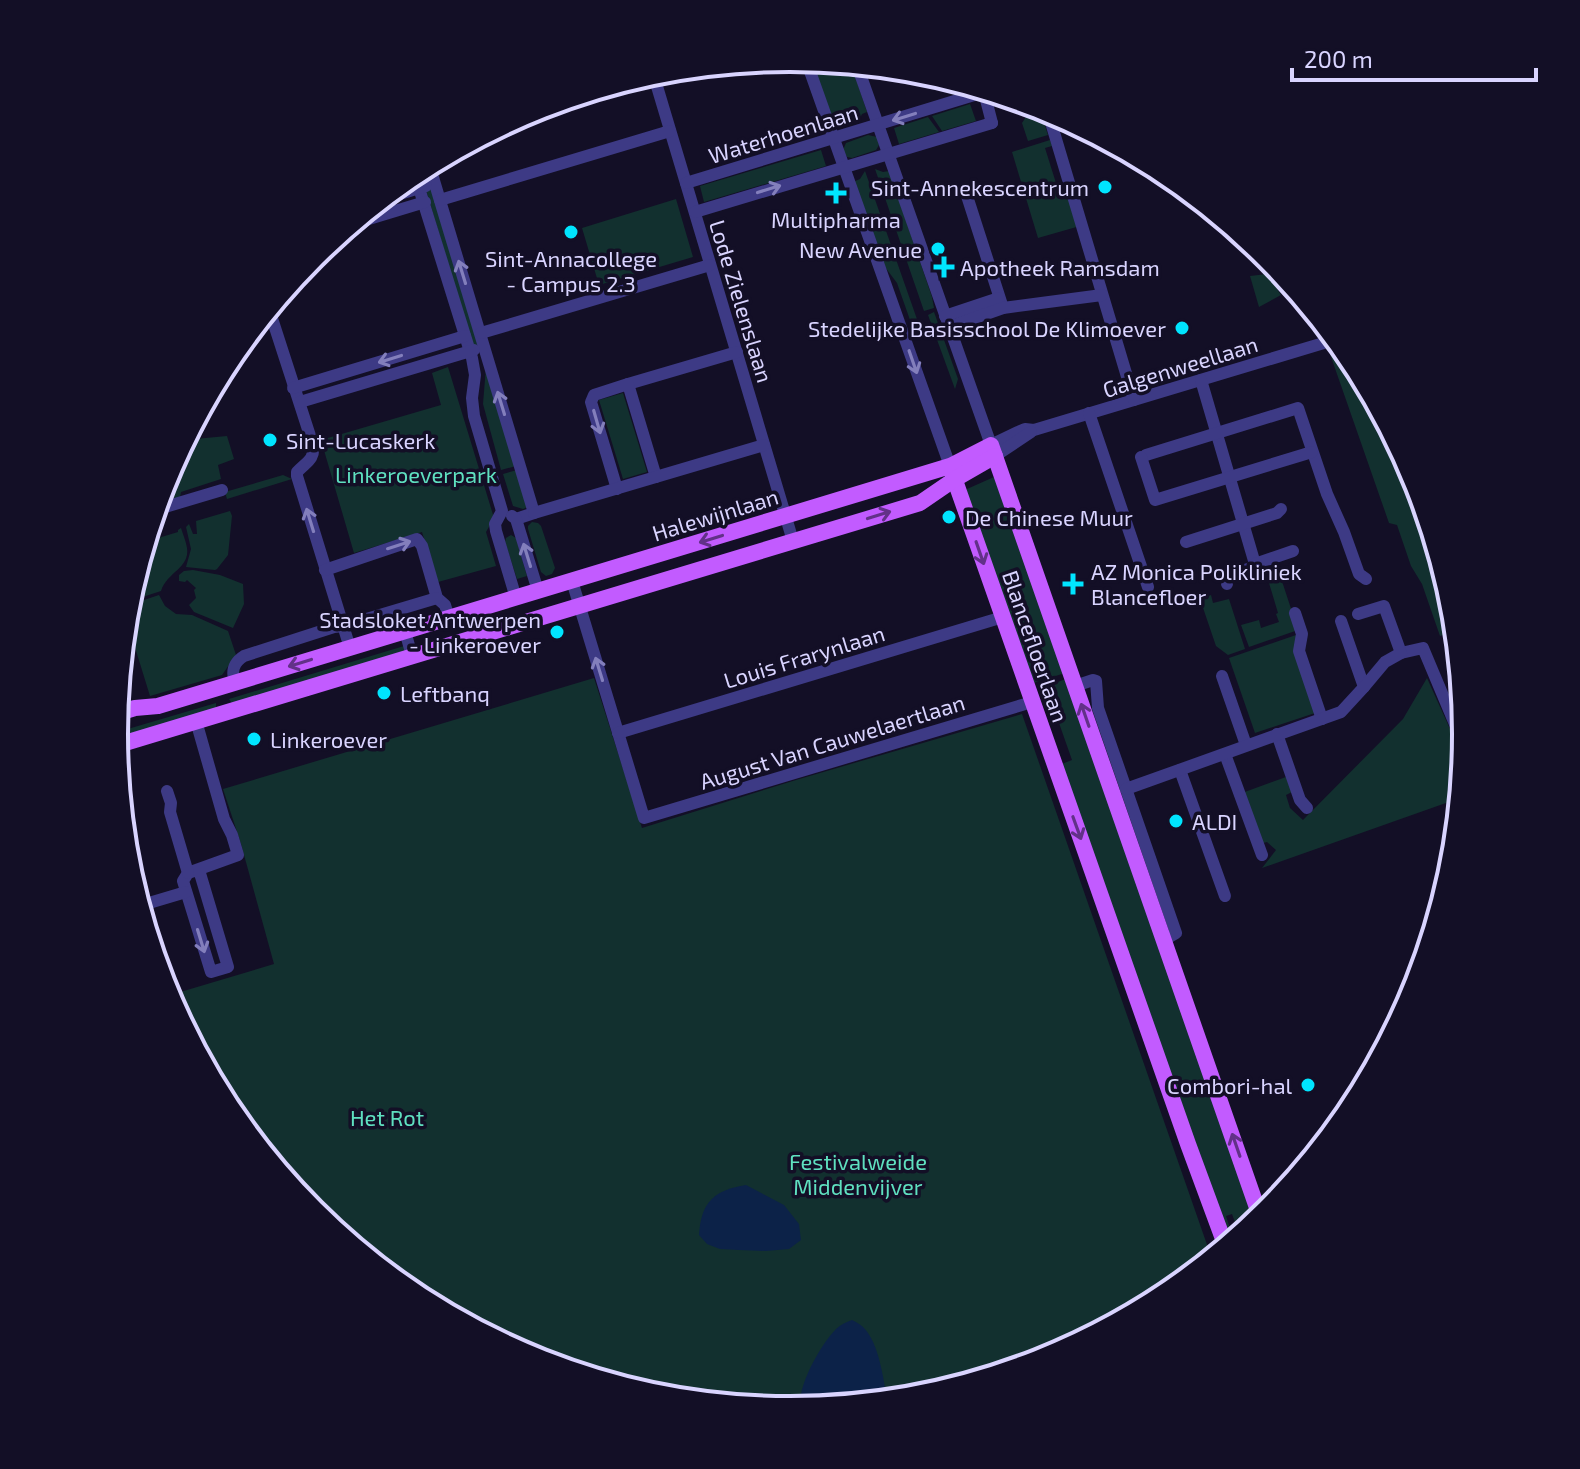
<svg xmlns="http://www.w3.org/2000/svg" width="1580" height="1469" font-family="'Exo 2',sans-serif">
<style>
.green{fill:#12302f}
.water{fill:#0c2248}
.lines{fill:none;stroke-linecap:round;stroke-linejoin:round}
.minor{stroke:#3d3a85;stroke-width:12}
.major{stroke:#c25bff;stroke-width:16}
.oneway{stroke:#837fbc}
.oneway2{stroke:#623188}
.poi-dot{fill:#00e5ff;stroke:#130f26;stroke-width:3}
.labels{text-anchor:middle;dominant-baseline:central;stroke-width:7;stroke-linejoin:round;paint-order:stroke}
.street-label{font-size:22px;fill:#d9d4ff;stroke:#130f26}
.poi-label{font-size:22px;fill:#d9d4ff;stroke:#130f26;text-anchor:start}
.park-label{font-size:22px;fill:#5fe0c0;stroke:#130f26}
.rim{fill:none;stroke:#d9d4ff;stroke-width:4}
</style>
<rect width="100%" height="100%" fill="#130f26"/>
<g class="green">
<polygon points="811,60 851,64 867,112 862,114 859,120 845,124 839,121 833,123"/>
<polygon points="970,104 976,121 942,131 932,116"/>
<path d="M1034 116C1044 118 1045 126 1048 135L1028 141 1022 123 1026 117Z"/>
<polygon points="928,117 939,132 899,144 894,128"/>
<polygon points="868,135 877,137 879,145 876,150 852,158 847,157 843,150 846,143"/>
<polygon points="1050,140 1052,146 1045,148 1061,199 1071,197 1080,226 1038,238 1012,152"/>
<polygon points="821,150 826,166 704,202 700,186"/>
<polygon points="875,169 883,172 889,171 932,297 934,308 924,311"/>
<polygon points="865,171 918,322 916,323 914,319 910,320 897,283 882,263 853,182 860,179"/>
<polygon points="433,188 480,344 473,346 426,190"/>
<polygon points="676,199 693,257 599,285 582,228"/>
<polygon points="1267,274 1281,295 1259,307 1250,276"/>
<polygon points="934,312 958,379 955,389 928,315"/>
<polygon points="1338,352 1354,384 1363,377 1415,476 1454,603 1458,653 1455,652 1449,633 1440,636 1422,584 1411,566 1397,525 1389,523 1330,354"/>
<polygon points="448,367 494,518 486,532 496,566 438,582 422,532 354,553 321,440 441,405 432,373"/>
<polygon points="486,367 516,466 501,470 483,404"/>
<polygon points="623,393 647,472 623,479 599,400"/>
<polygon points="189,432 195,439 227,436 234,459 218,465 221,479 181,492 180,497 174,500 171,493 159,497 165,475"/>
<polygon points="517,470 528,507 523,509 513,506 503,474"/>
<polygon points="283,475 292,479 227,499 225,492"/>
<polygon points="994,477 1065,673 1030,684 966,494 967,489"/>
<polygon points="230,511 232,516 228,555 217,569 215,570 186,567 191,549 186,527 189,524 193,534 197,534 196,521"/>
<polygon points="532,522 538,523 541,526 555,568 552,574 546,576 541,572 528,529 528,526"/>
<path d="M181 528C183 535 186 541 187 548 190 568 167 572 161 591L127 602 145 542 178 532V530Z"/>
<polygon points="511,535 516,538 527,576 517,579 505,542 506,538"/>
<polygon points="1278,569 1298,630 1249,647 1241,625 1259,620 1261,628 1279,622 1276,614 1278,613 1266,573"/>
<polygon points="193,570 220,575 243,584 244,604 233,628 194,612 189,605 196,598 194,590 196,588 187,580 185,582 179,581 179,575 184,571"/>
<polygon points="159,595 165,606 176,614 192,615 228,631 236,655 222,675 150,696 125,615 126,606"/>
<polygon points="1211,595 1213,603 1229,599 1245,649 1228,655 1216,646 1200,599"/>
<polygon points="1296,635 1318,712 1255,733 1229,658"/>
<polygon points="404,646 404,651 233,705 229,699"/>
<polygon points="594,678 642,828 796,780 1022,714 1212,1259 1165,1297 1048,1360 922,1398 790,1411 658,1398 531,1359 414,1297 311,1213 227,1110 193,1045 177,993 274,964 241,844 223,789"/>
<polygon points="1427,678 1464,760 1460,798 1262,868 1276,850 1267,842 1260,844 1242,793 1286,777 1292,792 1286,795 1290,808 1303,820 1403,719"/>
<polygon points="1066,679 1258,1221 1240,1236 1232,1214 1226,1216 1234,1241 1231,1244 1059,765 1072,760 1046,686"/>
<polygon points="216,703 216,708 123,738 121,731"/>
</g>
<g class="water">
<path d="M746 1185 784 1205 799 1224 801 1240 789 1249 766 1251 739 1250 720 1249 707 1244 699 1235C701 1201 715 1190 746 1185Z"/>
<path d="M852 1320C856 1322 860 1324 863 1327 879 1342 884 1381 887 1401L801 1410C795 1389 821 1344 836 1329 840 1325 846 1322 852 1320Z"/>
</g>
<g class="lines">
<g class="minor">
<polyline points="806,60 950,466"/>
<polyline points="857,65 991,445 1018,432 1025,429 1034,430 1337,339"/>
<polyline points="653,73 793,541"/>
<polyline points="1047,109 1134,400"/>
<polyline points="992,123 984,92 996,93"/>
<polyline points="429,164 534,513 516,519"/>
<polyline points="414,172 472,358 475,375 472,398 474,416 502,511 495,524 496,531 516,598"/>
<polyline points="686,183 984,92"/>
<polyline points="967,196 1003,308"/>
<polyline points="380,200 426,186"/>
<polyline points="440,200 670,131"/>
<polyline points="695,212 992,123"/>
<polyline points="349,225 425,202"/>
<path d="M269 309 313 445C315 460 306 462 297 472V476L350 648"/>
<polyline points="945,316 999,298"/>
<polyline points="949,327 1003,308 1102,295"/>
<polyline points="481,333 710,265"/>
<polyline points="1201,380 1255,564 1251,568 1227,576 1227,584"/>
<polyline points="628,384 737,352"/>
<polyline points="293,388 465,336"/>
<polyline points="300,402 474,350"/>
<polyline points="1089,413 1148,587"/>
<polyline points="1146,455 1298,408 1327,494 1344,532 1359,574 1366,579"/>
<polyline points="995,456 1031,432"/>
<polyline points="1141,457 1155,500 1312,452"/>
<polyline points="617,489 591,402 594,395 628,384 656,477"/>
<polyline points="155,510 222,490"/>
<polyline points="534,513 764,445"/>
<polyline points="512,516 516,519 538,591"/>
<polyline points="1186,542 1277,513 1281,509"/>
<polyline points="1255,564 1293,551"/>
<polyline points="325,570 417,539 422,546 437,598 445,605 449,618"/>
<polyline points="572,581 644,818 1032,702"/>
<polyline points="482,608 490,632"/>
<polyline points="1295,613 1302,634 1299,651 1322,719"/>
<polyline points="1341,621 1364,687"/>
<polyline points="405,631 412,656"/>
<polyline points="1401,653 1423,648 1465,748"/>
<polyline points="1222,676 1246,745"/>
<path d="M235 683C231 671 233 663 244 656L334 627 343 626 437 598"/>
<polyline points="1075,686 1093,680 1096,681 1098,708 1176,933 1164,940"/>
<polyline points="118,689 121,700"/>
<polyline points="196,721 224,819 232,835 238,855 188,873 183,881 211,972 228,967 199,870"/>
<polyline points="618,733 1003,617"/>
<polyline points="1277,734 1300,800 1307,808"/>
<polyline points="1225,754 1262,855"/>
<polyline points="1180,770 1225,896"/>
<polyline points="1126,789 1341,712 1364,687 1385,662 1401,653 1384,606 1358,614"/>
<polyline points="167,791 171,803 170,812 188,873"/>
<polyline points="149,903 186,892"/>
</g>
<g class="major">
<polyline points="952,472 1188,1144 1226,1247"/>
<polyline points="115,714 135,708 158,706 950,466 991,445 1261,1219"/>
<polyline points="115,746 920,503 955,479 995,456"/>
</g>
</g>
<defs><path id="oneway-shaft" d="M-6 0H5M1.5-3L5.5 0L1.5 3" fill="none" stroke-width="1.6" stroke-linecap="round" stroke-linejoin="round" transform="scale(2)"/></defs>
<g class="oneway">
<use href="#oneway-shaft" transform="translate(904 117) rotate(163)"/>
<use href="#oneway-shaft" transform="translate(769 189) rotate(-17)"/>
<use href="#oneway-shaft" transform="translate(462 272) rotate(-107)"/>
<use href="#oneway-shaft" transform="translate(390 359) rotate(163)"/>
<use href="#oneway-shaft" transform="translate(913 362) rotate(71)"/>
<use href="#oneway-shaft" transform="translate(501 403) rotate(-107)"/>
<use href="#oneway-shaft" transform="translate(597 422) rotate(74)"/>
<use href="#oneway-shaft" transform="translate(310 520) rotate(-107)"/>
<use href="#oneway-shaft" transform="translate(399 545) rotate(-18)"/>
<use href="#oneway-shaft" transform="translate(527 555) rotate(-107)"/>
<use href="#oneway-shaft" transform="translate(599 669) rotate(-107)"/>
<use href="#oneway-shaft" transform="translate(201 941) rotate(73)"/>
</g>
<g class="oneway2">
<use href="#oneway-shaft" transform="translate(879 515) rotate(-17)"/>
<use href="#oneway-shaft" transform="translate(711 539) rotate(163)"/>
<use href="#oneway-shaft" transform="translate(980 553) rotate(71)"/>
<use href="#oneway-shaft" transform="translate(300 663) rotate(163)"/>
<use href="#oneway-shaft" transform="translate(1085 715) rotate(-109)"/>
<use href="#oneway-shaft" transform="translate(1077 828) rotate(70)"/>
<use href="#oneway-shaft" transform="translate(1236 1145) rotate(-109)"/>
</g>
<g class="poi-dot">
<circle cx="1105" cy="187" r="8"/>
<path d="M832 181h8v8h8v8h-8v8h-8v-8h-8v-8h8z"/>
<circle cx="571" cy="232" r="8"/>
<circle cx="938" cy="249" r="8"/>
<path d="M940 255h8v8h8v8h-8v8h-8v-8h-8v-8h8z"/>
<circle cx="1182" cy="328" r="8"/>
<circle cx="270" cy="440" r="8"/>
<circle cx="949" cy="517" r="8"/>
<path d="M1069 572h8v8h8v8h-8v8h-8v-8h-8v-8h8z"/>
<circle cx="557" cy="632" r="8"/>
<circle cx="384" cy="693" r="8"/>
<circle cx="254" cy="739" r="8"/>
<circle cx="1176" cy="821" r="8"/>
<circle cx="1308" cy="1085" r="8"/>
</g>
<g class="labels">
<g class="street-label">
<text transform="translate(783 133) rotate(-17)">Waterhoenlaan</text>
<text transform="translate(742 301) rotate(73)">Lode Zielenslaan</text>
<text transform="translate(1180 366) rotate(-17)">Galgenweellaan</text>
<text transform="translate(715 514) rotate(-17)">Halewijnlaan</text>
<text transform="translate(1036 646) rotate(71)">Blancefloerlaan</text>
<text transform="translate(804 656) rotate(-17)">Louis Frarynlaan</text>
<text transform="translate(832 741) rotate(-17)">August Van Cauwelaertlaan</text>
</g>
<g class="poi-label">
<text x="1089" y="187" text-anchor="end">Sint-Annekescentrum</text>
<text x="836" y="219" text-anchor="middle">Multipharma</text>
<text x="922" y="249" text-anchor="end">New Avenue</text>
<text x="571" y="258" text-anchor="middle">Sint-Annacollege<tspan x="571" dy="25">- Campus 2.3</tspan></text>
<text x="960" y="267">Apotheek Ramsdam</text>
<text x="1166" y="328" text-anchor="end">Stedelijke Basisschool De Klimoever</text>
<text x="286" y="440">Sint-Lucaskerk</text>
<text x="965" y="517">De Chinese Muur</text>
<text x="1091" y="571">AZ Monica Polikliniek<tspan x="1091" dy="25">Blancefloer</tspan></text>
<text x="541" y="619" text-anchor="end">Stadsloket Antwerpen<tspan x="541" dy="25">- Linkeroever</tspan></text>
<text x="400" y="693">Leftbanq</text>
<text x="270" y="739">Linkeroever</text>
<text x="1192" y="821">ALDI</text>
<text x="1292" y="1085" text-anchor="end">Combori-hal</text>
</g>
<g class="park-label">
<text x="416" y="474">Linkeroeverpark</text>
<text x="387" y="1117">Het Rot</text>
<text x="858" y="1161">Festivalweide<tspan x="858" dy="25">Middenvijver</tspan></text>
</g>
</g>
<path d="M0 0H1580V1469H0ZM128 734a662 662 0 1 1 1324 0a662 662 0 1 1-1324 0Z" fill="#130f26" fill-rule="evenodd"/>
<path class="rim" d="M128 734a662 662 0 1 1 1324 0a662 662 0 1 1-1324 0Z"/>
<path d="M1292 68v12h244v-12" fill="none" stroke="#d9d4ff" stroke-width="4"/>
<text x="1304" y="68" font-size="24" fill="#d9d4ff" stroke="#130f26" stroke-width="6" paint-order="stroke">200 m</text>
</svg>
